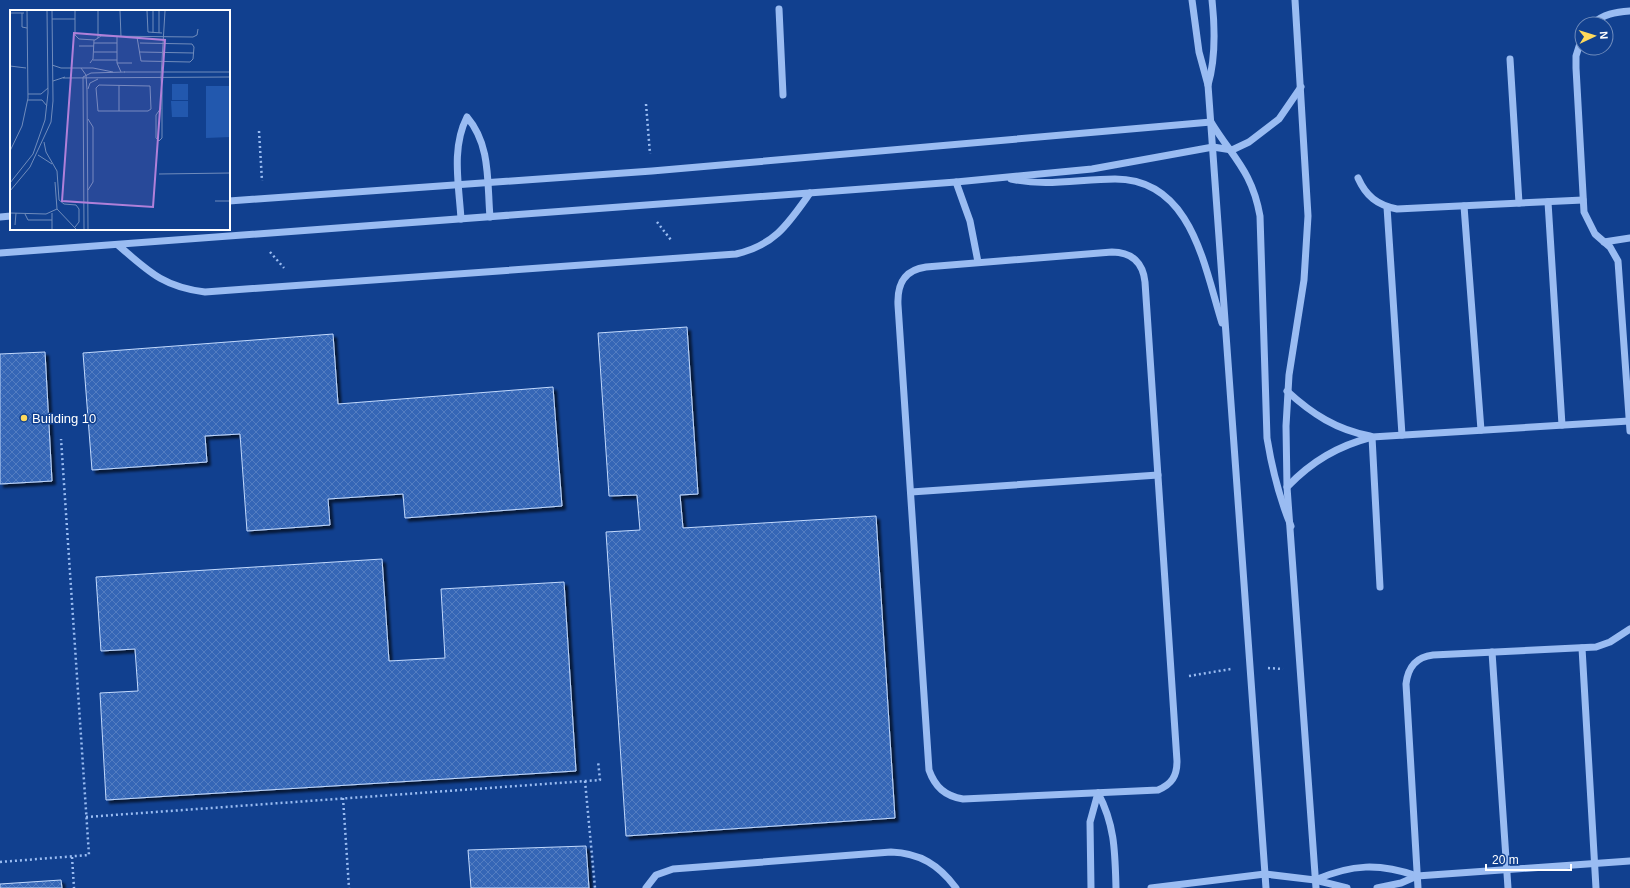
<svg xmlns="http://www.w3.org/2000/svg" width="1630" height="888" font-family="Helvetica,sans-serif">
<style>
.building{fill:url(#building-cross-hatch);stroke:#c2d9fd;filter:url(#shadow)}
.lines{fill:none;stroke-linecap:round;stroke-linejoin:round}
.path{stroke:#9abcf2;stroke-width:2.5;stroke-dasharray:2 3;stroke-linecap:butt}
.minor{stroke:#9abcf2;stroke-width:7}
.poi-dot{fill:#ffda5c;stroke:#11408f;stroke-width:1.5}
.labels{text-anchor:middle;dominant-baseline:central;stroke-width:3;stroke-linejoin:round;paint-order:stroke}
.poi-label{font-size:13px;fill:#fff;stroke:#11408f;text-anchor:start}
.inset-road{fill:none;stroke:#708cbc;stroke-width:1}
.view{fill:#b080d9;fill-opacity:0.15;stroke:#b080d9;stroke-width:2}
.inset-edge{fill:none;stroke:#fff;stroke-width:2}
</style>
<defs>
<pattern id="building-cross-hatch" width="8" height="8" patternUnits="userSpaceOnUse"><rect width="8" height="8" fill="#3466b6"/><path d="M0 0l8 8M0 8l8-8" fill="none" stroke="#527dc1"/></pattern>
<filter id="shadow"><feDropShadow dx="3.5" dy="3.5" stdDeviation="1" flood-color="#0009"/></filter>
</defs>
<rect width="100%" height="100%" fill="#11408f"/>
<g class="building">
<polygon points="687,327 698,494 680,495 683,528 876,516 895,818 626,836 606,532 640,530 637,495 609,496 598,333"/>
<polygon points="333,334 338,404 553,387 562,506 405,518 403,494 328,499 330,525 247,531 240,434 205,436 207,462 92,470 83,353"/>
<polygon points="45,352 52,481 0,484 0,354"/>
<polygon points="382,559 389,661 445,658 441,589 564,582 576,771 106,800 100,693 138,691 135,649 101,651 96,577"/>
<polygon points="586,846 589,888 471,888 468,850"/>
<polygon points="61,880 62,888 0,888 0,884"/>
</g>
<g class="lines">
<g class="path">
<polyline points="646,104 650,154"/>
<polyline points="259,131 262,181"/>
<polyline points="657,222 671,240"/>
<polyline points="270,252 284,268"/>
<polyline points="1268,668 1283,669"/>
<polyline points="1189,676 1231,669"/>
<polyline points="585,781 595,888"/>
<polyline points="343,798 349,888"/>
<polyline points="86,817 600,780 598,761"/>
<polyline points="72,857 74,888"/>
<polyline points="0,862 89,855 61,439"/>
</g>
<g class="minor">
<polyline points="1192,0 1199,52 1208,85 1266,888"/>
<polyline points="1295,0 1308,216 1304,280 1289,375 1286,426 1287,487 1316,888"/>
<polyline points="779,9 783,95"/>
<path d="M1592 24C1604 14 1615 12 1630 11"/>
<polyline points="1582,37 1576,56 1576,68 1584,212 1595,234 1610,247 1618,261 1630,431"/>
<polyline points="1510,59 1519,203"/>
<path d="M1208 85C1216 58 1215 28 1212 0"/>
<path d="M1358 178C1366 196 1377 205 1397 209L1583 200"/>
<path d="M1011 179C1046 187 1080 179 1115 179 1192 179 1204 266 1222 323"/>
<polyline points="956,182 970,221 978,262"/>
<path d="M229 201 652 171 1211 122C1233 158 1252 171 1260 216L1267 438C1272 469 1279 497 1291 526"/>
<polyline points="1548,202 1562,425"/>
<polyline points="1464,206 1481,430"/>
<polyline points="1387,207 1402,435"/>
<polyline points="0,217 11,216"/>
<path d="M461 219C459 185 451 148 467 117 491 145 487 182 490 217"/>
<polyline points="1604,242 1630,238"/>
<path d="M118 245C148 271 163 287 205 292L736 254C775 245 788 224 810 193"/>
<path d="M1112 252C1132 252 1143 263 1145 282L1177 761C1177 776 1172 784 1158 790L963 799C945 796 935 787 929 770L898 305C897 284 904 270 926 267Z"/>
<polyline points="0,253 956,182 1092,169 1213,147 1232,150 1249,142 1279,119 1301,87"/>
<path d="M1287 391C1312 414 1337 430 1370 436"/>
<polyline points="1372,437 1380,587"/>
<path d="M1287 487C1312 461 1338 446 1372 437L1629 421"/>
<polyline points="911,492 1158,475"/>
<polyline points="1582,648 1596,888"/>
<polyline points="1492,652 1508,888"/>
<path d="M1098 793C1115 825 1115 852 1116 888"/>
<path d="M1315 880C1352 864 1379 863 1417 876"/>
<path d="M646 888 656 875 673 869 891 852C920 853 939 865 956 888"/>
<polyline points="1091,888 1090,822 1098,793"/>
<polyline points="1151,888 1265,874 1315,880 1347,888"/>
<polyline points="1377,888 1401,883 1417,876 1630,861"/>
<path d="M1418 888 1406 684C1408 667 1416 657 1433 655L1596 647 1610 642 1630 629"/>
</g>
</g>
<circle class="poi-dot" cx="24" cy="418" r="4"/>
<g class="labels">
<g class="poi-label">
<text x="32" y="418">Building 10</text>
</g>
</g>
<g transform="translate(10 10)">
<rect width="220" height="220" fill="#11408f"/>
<path d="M162 74H178V90H162ZM196 76H220V127L196 128ZM161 91H178V107H162Z" fill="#2258ae"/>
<path class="inset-road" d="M65 1V25L69 29 85 30 91 26 183 27 187 25 188 19M88 1V28M110 1 111 27M137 1 138 22 152 23M143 1V23M149 1V23M0 3H14M12 3V17L17 18M42 9H65M107 27V53L111 62M127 27 131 51 180 52 183 49 184 37 182 34 130 33M84 33H107M69 36H84M84 42H107M130 42 184 43M83 50H107M80 53 83 49 84 30M107 53H122M42 55 51 58H83L103 62M0 56 16 58M71 58 76 65 77 80 78 219M114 62H220M53 68 220 67M43 71 55 67M89 75 140 76 141 99 138 101H88L86 78ZM78 79 80 73 88 69M18 84H31L38 78M18 90H32L37 96M151 98 146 105V128L149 131 152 128V83L151 67 155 1M109 101V75M78 109 83 117V172L78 180M34 132 36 142 47 161 49 190 54 194 66 195 69 199V212L65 217M0 141 12 116 18 88 17 1M28 145 42 154M149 164 220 163M45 172 47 199 66 219M0 173 23 144 35 110 38 83 37 1M0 181 20 157 41 112 43 91 42 1M205 191H220M0 203 36 204 47 199M42 203V219M15 204 18 210H42M5 215 6 203M74 219 73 67 81 63 115 62"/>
<path class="view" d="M64 23 155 30 143 197 52 191Z"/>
<rect width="220" height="220" class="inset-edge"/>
</g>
<g transform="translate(1594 36) rotate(86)"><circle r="19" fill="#11408f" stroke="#708cbc"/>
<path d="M0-3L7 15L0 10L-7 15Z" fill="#ffda5c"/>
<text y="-6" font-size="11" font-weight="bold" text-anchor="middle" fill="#ffffff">N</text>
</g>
<path d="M1486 864v6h85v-6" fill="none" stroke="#ffffff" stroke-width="2"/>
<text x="1492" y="864" font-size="12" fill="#ffffff" stroke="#11408f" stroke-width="3" paint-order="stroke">20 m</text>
</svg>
